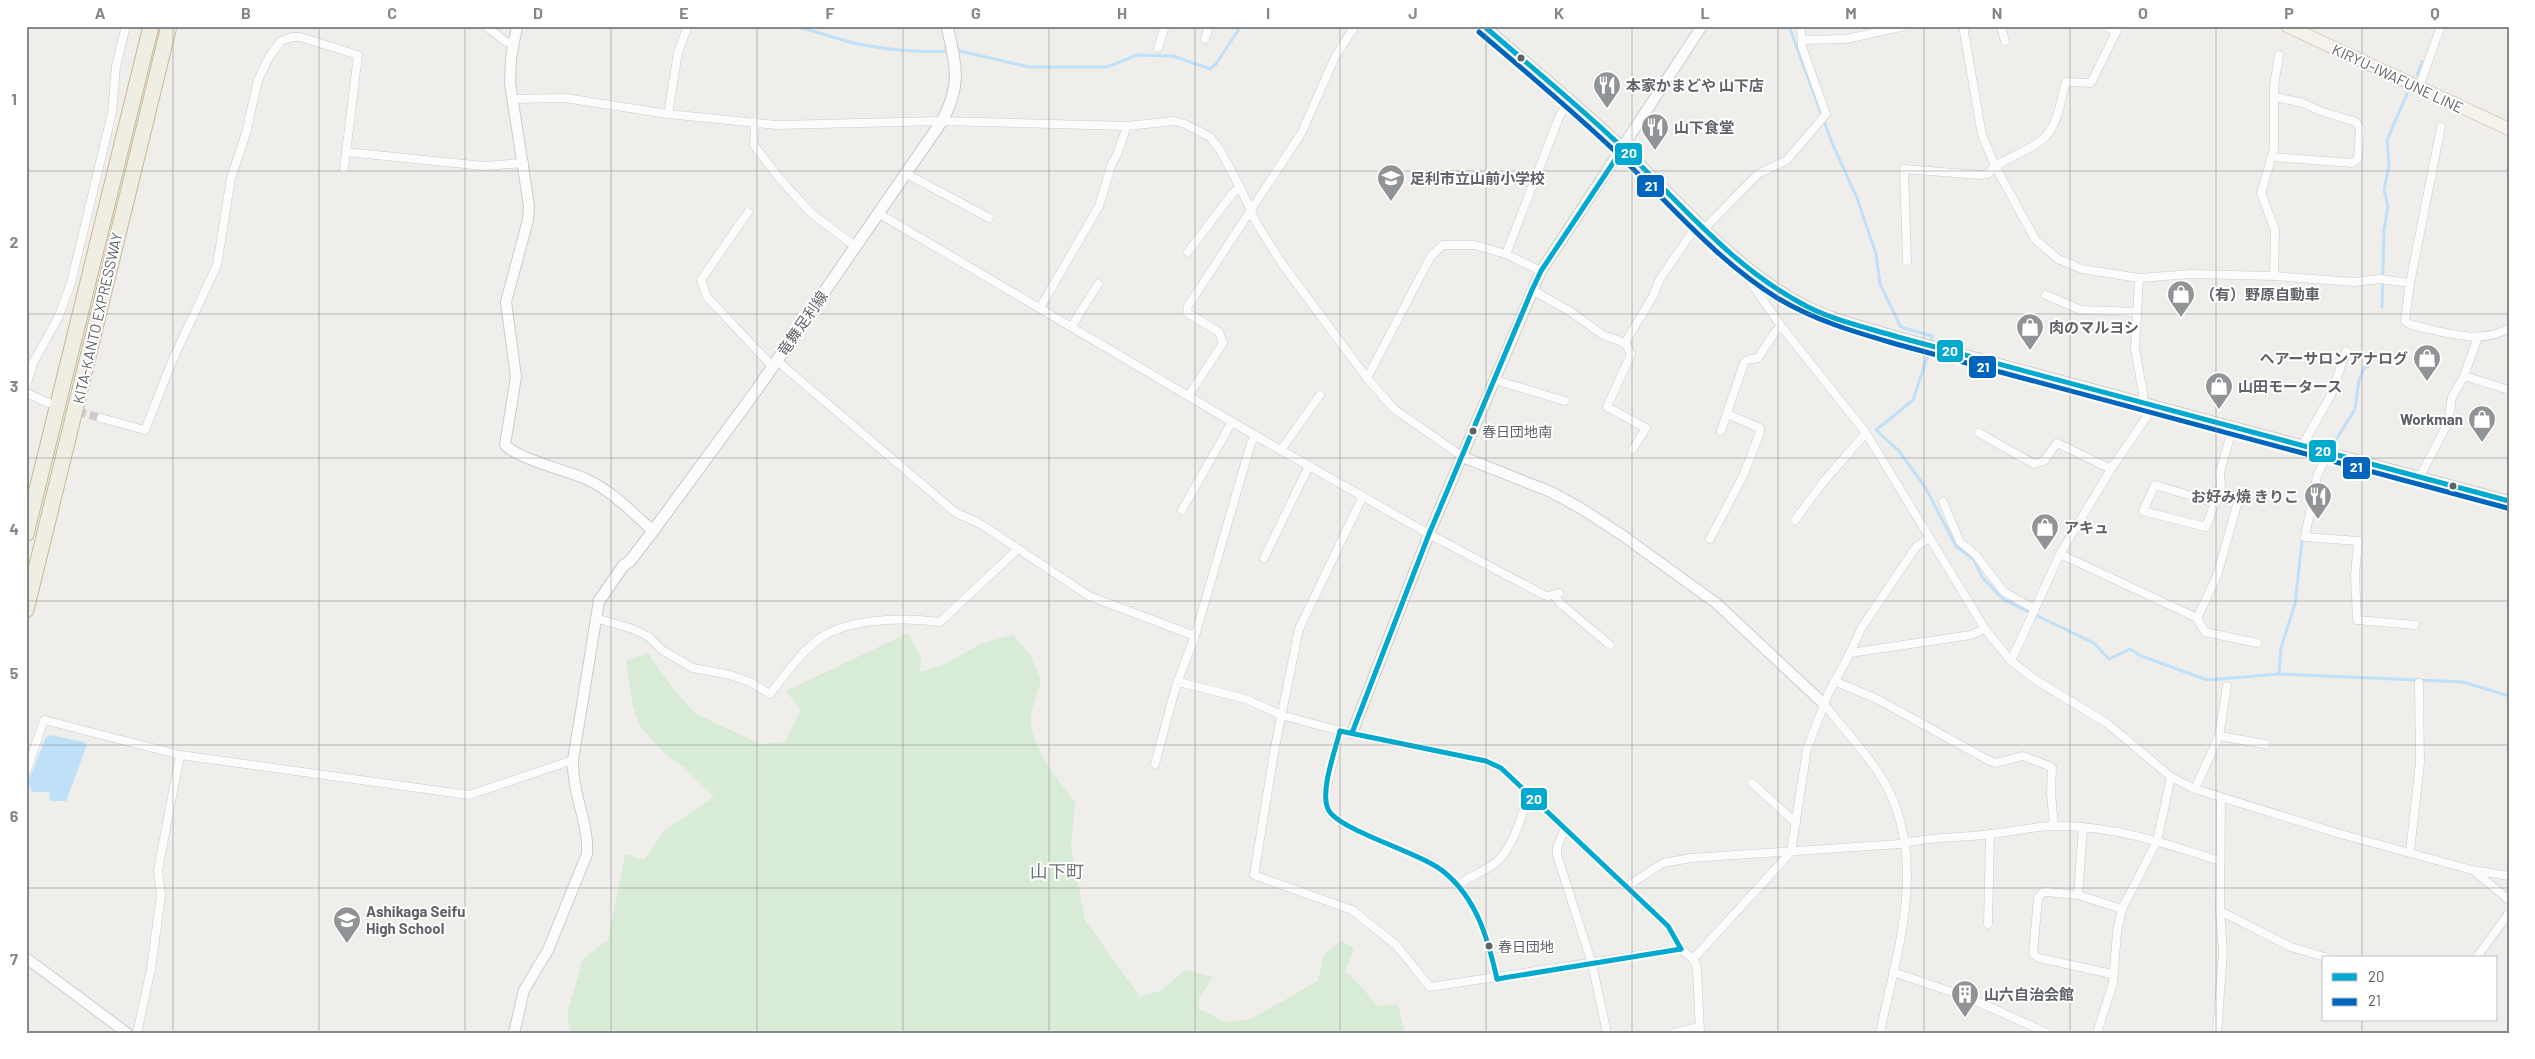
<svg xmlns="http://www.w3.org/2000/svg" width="2535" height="1059" font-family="Barlow,'Noto Sans JP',sans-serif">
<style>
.green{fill:#d8ebd6}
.water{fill:#bfe0f9}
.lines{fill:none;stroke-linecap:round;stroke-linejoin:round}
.stream{stroke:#bfe0f9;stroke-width:3}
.minor-tunnel{stroke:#cbcbca;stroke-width:8;stroke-dasharray:8 4;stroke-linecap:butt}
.minor-casing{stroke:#cbcccc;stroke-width:9}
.tertiary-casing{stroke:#cbcccc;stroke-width:12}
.secondary-casing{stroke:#cacacb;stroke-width:13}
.primary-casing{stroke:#d7ceb8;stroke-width:14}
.motorway-casing{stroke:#c8b996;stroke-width:17}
.minor{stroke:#fdfcfc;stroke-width:8}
.tertiary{stroke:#fdfcfc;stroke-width:10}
.secondary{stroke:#fdfcfc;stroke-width:11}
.primary{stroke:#f4f2e9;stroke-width:12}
.motorway{stroke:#f0ede3;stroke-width:15}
.bus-1-casing{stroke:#fff;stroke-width:9}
.bus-2-casing{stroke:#fff;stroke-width:9}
.bus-1{stroke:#00a9ce;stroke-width:5}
.bus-2{stroke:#0065bd;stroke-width:5}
.grid{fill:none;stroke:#84888a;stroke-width:1;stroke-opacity:0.55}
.bus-dot{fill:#5f6368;stroke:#fff;stroke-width:2}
.labels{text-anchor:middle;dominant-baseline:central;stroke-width:4;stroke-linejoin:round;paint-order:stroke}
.bus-label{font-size:14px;fill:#5f6368;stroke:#fff;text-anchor:start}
.street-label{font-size:15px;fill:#5f6368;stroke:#fff}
.poi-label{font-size:15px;font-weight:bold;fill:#5f6368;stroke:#fff;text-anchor:start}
.quarter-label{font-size:18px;fill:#70757a;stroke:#fff}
.line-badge{stroke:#fff;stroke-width:2}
.badge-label{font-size:14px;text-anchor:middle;font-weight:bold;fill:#fff}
.neatline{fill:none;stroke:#84888a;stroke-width:2}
.grid-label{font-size:16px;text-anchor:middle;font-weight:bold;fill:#84888a}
</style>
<rect width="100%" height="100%" fill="#efeeea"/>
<path class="green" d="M908 633 921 658 920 672 943 665 982 643 1013 635 1030 655 1041 681C1037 695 1030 709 1031 723 1032 749 1060 782 1075 802L1071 847 1085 920 1140 997 1162 990 1185 970 1213 977 1200 996 1198 1008 1225 1022 1249 1020 1318 981 1324 954 1341 941 1354 948 1345 972 1361 986 1377 1006 1398 1005 1405 1033H571L567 1015 583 959 608 940 625 854 644 860 664 831 714 797 685 768 663 752 640 726 633 707 626 661 648 653 673 689 696 714 760 744 785 742 801 710 786 691Z"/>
<polygon class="water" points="50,735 84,742 87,745 66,801 50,801 49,792 32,792 28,782 46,737"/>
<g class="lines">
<g class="stream">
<polyline points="740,26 754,26"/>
<path d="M791 26C812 29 832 38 854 43 879 49 923 53 949 51"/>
<polyline points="1789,26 1832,143 1857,198 1876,254 1880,284 1901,327 1932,336 1928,355 1913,400 1876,430 1899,451 1925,487 1956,546 1974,560 1982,577 2004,600 2094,643 2109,659 2130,649 2139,655 2207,680 2279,674 2463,682 2509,696"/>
<polyline points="956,50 1029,67 1107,67 1137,55 1173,56 1210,69 1216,64 1241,26"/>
<polyline points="2417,75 2422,62"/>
<polyline points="2382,307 2384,230 2388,206 2384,190 2389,165 2387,140 2407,94"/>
<polyline points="2334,443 2355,409 2359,380 2364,368 2368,366"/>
<polyline points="2279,674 2281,648 2295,604 2302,541"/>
</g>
<polyline class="minor-tunnel" points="55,405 101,418"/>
<g class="minor-casing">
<g id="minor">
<polyline points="486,26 506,42 513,44"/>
<polyline points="1963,26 1982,135 1995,166 2035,239 2058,259 2082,269 2139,278 2192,274 2274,276 2354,282 2380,279 2410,283"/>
<polyline points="2001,26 2005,41"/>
<polyline points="2106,26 2116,32"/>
<polyline points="1205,39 1209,26"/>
<polyline points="1802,40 1846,39 1905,26"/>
<polyline points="1158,48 1165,26"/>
<polyline points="2419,87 2441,26"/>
<polyline points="512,99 565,98 668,114 777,125 942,121 1127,126 1174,121 1185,124 1210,137 1220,150 1240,187 1257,224 1283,265 1367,378 1394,409 1463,457"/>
<polyline points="668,114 678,52 688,26"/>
<polyline points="755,122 754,145 780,179 811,213 855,246"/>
<path d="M2441 127 2410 283 2405 321 2411 325C2441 331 2481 346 2509 328"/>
<polyline points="346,152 484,166 524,163"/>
<polyline points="2273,157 2352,163 2358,159 2360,129 2356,122 2320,111 2303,103 2275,97"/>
<polyline points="905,173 989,218"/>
<polyline points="748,212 701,280 707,297 772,366"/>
<polyline points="878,213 1256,436 1429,534 1544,595 1549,596 1559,593"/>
<polyline points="1705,228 1758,174 1787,160 1826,114 1802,47 1801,26"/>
<polyline points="1188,252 1232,194 1240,187"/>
<polyline points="1506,254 1560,115 1570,100"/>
<polyline points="1733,257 1781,326 1866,433 1985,629 2011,661 2036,680 2108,724 2171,777 2195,789 2337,833 2472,870 2509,876"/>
<path d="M1907 261 1904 169 1980 175 1988 174C2003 156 2030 153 2046 136 2058 124 2061 98 2066 82L2091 83 2119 26"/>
<polyline points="2274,276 2275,230 2261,193 2274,149 2274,86 2279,55"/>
<polyline points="2139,278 2135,349 2143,393 2143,403"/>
<polyline points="1532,290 1571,312 1603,335 1625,343 1653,296 1660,279 1699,222"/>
<polyline points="2046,295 2081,310 2137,312"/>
<polyline points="1040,308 1099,206 1112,163 1117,155 1127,126"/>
<polyline points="1072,326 1098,284"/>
<polyline points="1625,343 1631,354 1607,407 1646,428 1633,449"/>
<polyline points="776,360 956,513 979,523 1089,596 1195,636"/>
<polyline points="2464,376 2509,390"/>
<polyline points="1367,378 1431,256 1443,245 1475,245 1506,254 1541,271"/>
<polyline points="1495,380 1565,401"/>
<polyline points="26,387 33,363 58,318 71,283 112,113 116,66 126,26"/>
<polyline points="26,393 49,403"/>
<polyline points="1189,395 1223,343 1219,332 1187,313 1188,306 1302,132 1335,57 1355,26"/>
<polyline points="101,418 145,430 173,359 217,265 231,178 246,133 258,80 269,57 281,41 292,37 300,37 358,55 344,169"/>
<polyline points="1721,431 1744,363 1747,360 1758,358 1775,332 1781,326"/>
<polyline points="1979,433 2034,464 2044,461 2057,443 2111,469"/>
<polyline points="2302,446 2331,395 2346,351"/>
<polyline points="1281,450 1320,395"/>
<polyline points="2328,453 2317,476 2305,537 2358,541 2355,575 2357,620 2415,625"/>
<polyline points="2419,478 2448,423 2452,397 2464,376 2478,337"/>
<polyline points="1363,496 1299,629 1275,747 1254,875 1352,910 1396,945 1430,987 1681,949"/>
<polyline points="1943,502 1960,542 1975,554 2004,592 2035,609"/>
<polyline points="2215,503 2155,485 2143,511 2206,527 2221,487 2220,472 2233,427"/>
<polyline points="1182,510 1232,422"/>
<polyline points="1795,520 1824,481 1866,433"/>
<polyline points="1710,539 1744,474 1760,432 1760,428 1727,414"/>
<polyline points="2060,554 2197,618 2217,576 2240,494"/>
<polyline points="1264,558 1309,466"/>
<polyline points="1554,595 1561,604 1610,645"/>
<path d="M595 618 633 629 649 637 662 650 693 668 730 675 750 682 770 694C785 675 799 654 819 639 847 618 907 617 940 622L1018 549"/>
<polyline points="2197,618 2205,632 2257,643"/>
<polyline points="1850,653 1862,627 1916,547 1929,538"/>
<polyline points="2011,661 2060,554 2111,469 2150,412 2152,405"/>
<polyline points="1834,681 1877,699 1988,760 1996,763 2023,756 2052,767 2051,794 2054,826"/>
<polyline points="1179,682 1246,699 1281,715 1340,731 1486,761 1501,768 1668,926 1681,949 1693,959 1697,967 1700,1033"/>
<path d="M1824 704C1844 730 1877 764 1890 793 1926 871 1896 954 1880 1033"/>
<path d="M1340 731 1326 791C1325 800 1326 809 1332 816 1337 823 1348 826 1355 829 1384 843 1418 851 1444 872 1478 900 1488 938 1497 979"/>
<polyline points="2219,736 2265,744"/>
<polyline points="1155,764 1176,686 1195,636 1251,443 1256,436"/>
<polyline points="26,773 44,720 180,755 469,795 573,760"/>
<polyline points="1752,783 1796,823"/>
<polyline points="2195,789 2219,736 2227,686"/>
<polyline points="1565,828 1557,848 1557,855 1592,964 1607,1033"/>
<polyline points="2410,851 2420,763 2419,683"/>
<polyline points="2474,871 2509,900"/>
<path d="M1457 886C1469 877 1483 872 1494 864 1513 850 1522 815 1529 794"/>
<path d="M1626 887 1663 863 1691 858 1900 844C1926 837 1956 838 1983 835 2007 833 2032 826 2056 826 2111 825 2168 844 2220 861"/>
<polyline points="2078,895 2083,827"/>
<polyline points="2220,911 2291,947 2328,958"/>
<polyline points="1988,924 1990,834"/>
<polyline points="2476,958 2509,913"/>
<polyline points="1693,959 1791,852 1807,749 1828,694 1850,653 1971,635 1985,629"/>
<polyline points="1893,972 1967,997 2047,1033"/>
<polyline points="2112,974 2039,958 2033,954 2038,898 2043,892 2047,892 2078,895 2122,909"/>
<polyline points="137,1033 151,969 161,895 158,870 180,755"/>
<polyline points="1673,1033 1699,1027"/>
<polyline points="2097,1033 2113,983 2117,932 2122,909 2157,841 2171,777"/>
<polyline points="2217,1033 2223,952 2220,911 2221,798"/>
</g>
</g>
<g class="tertiary-casing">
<g id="tertiary">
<path d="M517 26 511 58 510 83 529 206 528 220 506 302 516 377 505 445C519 459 565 470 586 479 611 490 633 513 653 531"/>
<path d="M1484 26C1531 67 1579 106 1624 149 1682 204 1736 271 1808 307 1837 321 1868 328 1898 337L2509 501"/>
<polyline points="1463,457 1551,492 1582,509 1622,535 1716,603 1824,704"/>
<polyline points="1352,733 1429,534 1541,271 1702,26"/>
<polyline points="26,958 127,1033"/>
<path d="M514 1033 524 990 548 950 587 854C589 822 572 795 573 760L599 601"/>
</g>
</g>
<g class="secondary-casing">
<path id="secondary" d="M599 601 623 566 630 561 653 531 758 388 942 121C962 84 956 66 947 26"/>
</g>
<g class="primary-casing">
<polyline id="primary" points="2287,26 2509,129"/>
</g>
<g class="motorway-casing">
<g id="motorway">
<polyline points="26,534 151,26"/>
<polyline points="26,610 169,26"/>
</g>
</g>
<use href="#minor" class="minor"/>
<use href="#tertiary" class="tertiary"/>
<use href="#secondary" class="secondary"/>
<use href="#primary" class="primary"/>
<use href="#motorway" class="motorway"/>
<g class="bus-1-casing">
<g id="bus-1">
<path d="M1484 26C1531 67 1579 106 1624 149 1682 205 1735 270 1808 307 1836 321 1868 328 1898 337L2509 501"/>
<polyline points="1340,731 1486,761 1501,768 1668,926 1681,949"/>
<path d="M1340 731C1335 751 1320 791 1328 809 1337 830 1420 852 1444 872 1477 899 1488 939 1497 979"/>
<polyline points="1352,733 1429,534 1532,290 1541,271 1623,148"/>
<polyline points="1497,979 1681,949"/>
</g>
</g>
<g class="bus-2-casing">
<path id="bus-2" d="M1479 32C1526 72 1574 112 1619 155 1670 204 1718 262 1779 299 1816 321 1855 332 1896 344L2507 508"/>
</g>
<use href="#bus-1" class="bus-1"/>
<use href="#bus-2" class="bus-2"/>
</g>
<path class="grid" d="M173 26V1033M319 26V1033M465 26V1033M611 26V1033M757 26V1033M903 26V1033M1049 26V1033M1195 26V1033M1340 26V1033M1486 26V1033M1632 26V1033M1778 26V1033M1924 26V1033M2070 26V1033M2216 26V1033M2362 26V958M26 171H2509M26 314H2509M26 458H2509M26 601H2509M26 745H2509M26 888H2509M2362 1020V1033"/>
<defs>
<g id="restaurant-pin" transform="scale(1.4375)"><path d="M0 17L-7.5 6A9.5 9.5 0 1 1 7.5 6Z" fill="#919496" stroke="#fff"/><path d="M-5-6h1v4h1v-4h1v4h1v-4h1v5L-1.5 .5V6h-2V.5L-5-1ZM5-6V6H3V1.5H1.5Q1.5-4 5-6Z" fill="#fff"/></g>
<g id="school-pin" transform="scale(1.4375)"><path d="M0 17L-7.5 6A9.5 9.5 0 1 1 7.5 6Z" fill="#919496" stroke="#fff"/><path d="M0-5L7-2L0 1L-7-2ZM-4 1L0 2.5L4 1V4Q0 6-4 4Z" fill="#fff"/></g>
<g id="shop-pin" transform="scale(1.4375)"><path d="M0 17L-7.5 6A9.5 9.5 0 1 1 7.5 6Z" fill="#919496" stroke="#fff"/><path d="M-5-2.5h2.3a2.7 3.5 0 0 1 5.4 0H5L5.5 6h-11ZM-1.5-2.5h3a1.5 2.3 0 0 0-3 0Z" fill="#fff"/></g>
<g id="building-pin" transform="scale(1.4375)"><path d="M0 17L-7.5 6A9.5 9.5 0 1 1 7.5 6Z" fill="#919496" stroke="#fff"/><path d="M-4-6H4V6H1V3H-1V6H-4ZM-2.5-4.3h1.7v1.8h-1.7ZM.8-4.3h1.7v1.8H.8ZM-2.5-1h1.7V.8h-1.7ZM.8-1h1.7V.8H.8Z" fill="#fff"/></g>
</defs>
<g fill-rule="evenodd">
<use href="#restaurant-pin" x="1607" y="85"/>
<use href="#restaurant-pin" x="1655" y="127"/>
<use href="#school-pin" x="1391" y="178"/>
<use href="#shop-pin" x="2181" y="294"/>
<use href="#shop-pin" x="2030" y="327"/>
<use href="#shop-pin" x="2427" y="358"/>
<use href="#shop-pin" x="2219" y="386"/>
<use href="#shop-pin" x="2482" y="419"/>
<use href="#restaurant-pin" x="2318" y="496"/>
<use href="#shop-pin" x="2045" y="527"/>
<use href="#school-pin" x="347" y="920"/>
<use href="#building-pin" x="1965" y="994"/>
</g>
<g class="bus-dot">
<circle cx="1521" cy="58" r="4.5"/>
<circle cx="1473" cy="431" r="4.5"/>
<circle cx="2453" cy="486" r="4.5"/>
<circle cx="1489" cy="946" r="4.5"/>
</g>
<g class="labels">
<g class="bus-label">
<text x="1482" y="431">春日団地南</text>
<text x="1498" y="946">春日団地</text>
</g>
<g class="street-label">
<text transform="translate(2398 78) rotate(25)">KIRYU-IWAFUNE LINE</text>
<text transform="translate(97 318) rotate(-77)">KITA-KANTO EXPRESSWAY</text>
<text transform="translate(802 323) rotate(-55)">竜舞足利線</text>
</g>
<g class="poi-label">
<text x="1626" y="85">本家かまどや 山下店</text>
<text x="1674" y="127">山下食堂</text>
<text x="1410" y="178">足利市立山前小学校</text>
<text x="2200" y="294">（有）野原自動車</text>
<text x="2049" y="327">肉のマルヨシ</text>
<text x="2408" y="358" text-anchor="end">ヘアーサロンアナログ</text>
<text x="2238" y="386">山田モータース</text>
<text x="2463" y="419" text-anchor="end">Workman</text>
<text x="2299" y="496" text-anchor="end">お好み焼 きりこ</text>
<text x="2064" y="527">アキュ</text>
<text x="366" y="911">Ashikaga Seifu<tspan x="366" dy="17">High School</tspan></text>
<text x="1984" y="994">山六自治会館</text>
</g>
<g class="quarter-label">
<text x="1057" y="871">山下町</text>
</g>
</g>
<g class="line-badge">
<rect x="1614" y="142" width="29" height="24" rx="5" fill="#00a9ce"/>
<rect x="1636" y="174" width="29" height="24" rx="5" fill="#0065bd"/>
<rect x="1936" y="339" width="28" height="24" rx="5" fill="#00a9ce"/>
<rect x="1968" y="355" width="29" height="24" rx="5" fill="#0065bd"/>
<rect x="2308" y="439" width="29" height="24" rx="5" fill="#00a9ce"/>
<rect x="2342" y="456" width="29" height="24" rx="5" fill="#0065bd"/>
<rect x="1520" y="787" width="28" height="24" rx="5" fill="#00a9ce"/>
</g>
<g class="badge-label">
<text x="1629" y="158">20</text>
<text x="1651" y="191">21</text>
<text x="1950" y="356">20</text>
<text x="1983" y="372">21</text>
<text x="2323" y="456">20</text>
<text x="2356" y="472">21</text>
<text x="1534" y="804">20</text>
</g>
<rect width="2535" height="1059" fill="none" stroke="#ffffff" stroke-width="55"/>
<rect x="2322" y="956" width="175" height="65" fill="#ffffff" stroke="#bfc1c3"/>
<rect x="2332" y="973" width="25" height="8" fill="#00a9ce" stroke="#bfc1c3"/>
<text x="2368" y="982" font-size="15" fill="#5f6368">20</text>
<rect x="2332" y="998" width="25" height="8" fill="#0065bd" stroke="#bfc1c3"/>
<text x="2368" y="1006" font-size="15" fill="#5f6368">21</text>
<rect x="28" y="28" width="2480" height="1004" class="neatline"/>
<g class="grid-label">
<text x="100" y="19">A</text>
<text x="246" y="19">B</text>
<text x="392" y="19">C</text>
<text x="538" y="19">D</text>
<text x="684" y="19">E</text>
<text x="830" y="19">F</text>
<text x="976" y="19">G</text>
<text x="1122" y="19">H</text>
<text x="1268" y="19">I</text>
<text x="1413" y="19">J</text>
<text x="1559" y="19">K</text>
<text x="1705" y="19">L</text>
<text x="1851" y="19">M</text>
<text x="1997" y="19">N</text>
<text x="2143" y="19">O</text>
<text x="2289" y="19">P</text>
<text x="2435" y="19">Q</text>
<text x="14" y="105">1</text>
<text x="14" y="248">2</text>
<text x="14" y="392">3</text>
<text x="14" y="535">4</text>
<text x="14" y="679">5</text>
<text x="14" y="822">6</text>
<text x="14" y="965">7</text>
</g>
</svg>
